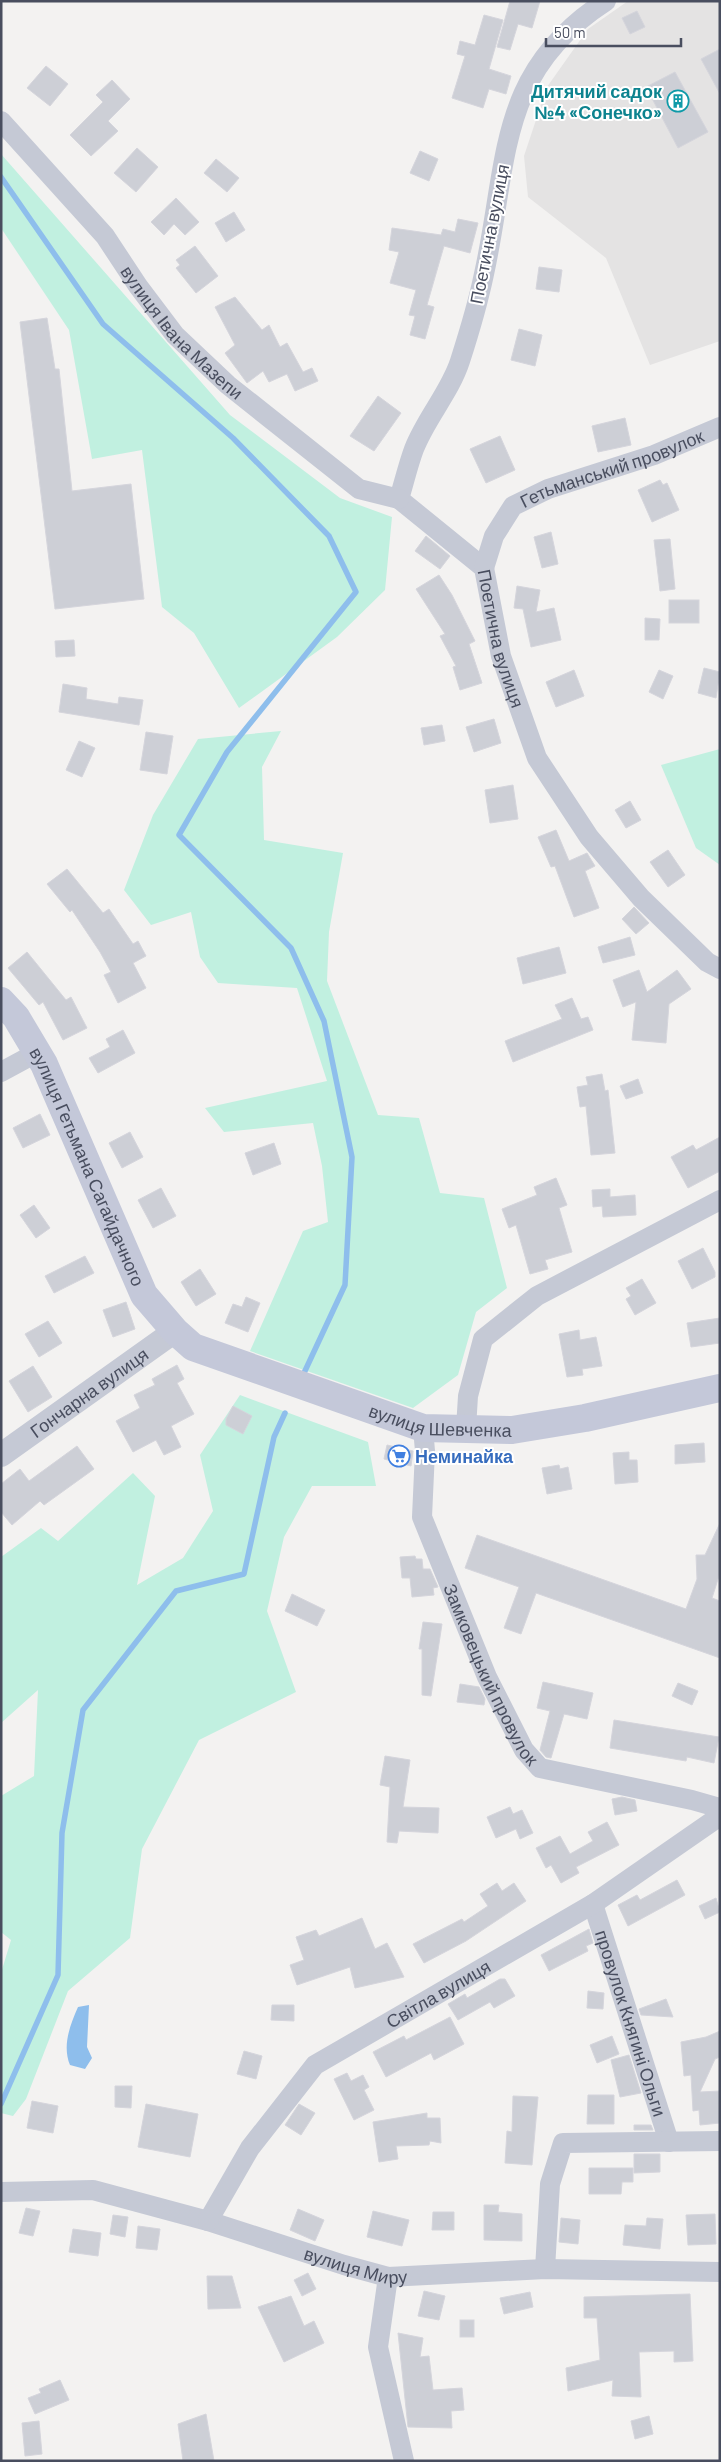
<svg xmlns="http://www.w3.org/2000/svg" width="721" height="2462" font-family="Barlow,sans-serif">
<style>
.education{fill:#e4e3e3}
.green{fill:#c1f0e0}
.water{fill:#8ebeec}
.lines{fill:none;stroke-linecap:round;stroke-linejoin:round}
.stream{stroke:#8ebeec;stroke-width:5.5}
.building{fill:#cdcfd6;stroke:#d5d5dc}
.minor{stroke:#c5c9d5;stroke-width:20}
.tertiary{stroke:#c5c9d5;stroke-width:24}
.secondary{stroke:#c4c8d9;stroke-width:28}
.labels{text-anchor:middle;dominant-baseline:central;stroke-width:4;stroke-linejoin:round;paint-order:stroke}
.culture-label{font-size:18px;font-weight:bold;fill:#0d838f;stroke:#fff;text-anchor:end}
.street-label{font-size:18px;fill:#494e5f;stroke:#fff}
.shop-label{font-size:18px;font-weight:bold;fill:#366cbe;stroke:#fff;text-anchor:start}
</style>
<rect width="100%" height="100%" fill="#f3f2f1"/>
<polygon class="education" points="628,1 720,1 720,341 650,365 606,258 528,197 524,156 547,87 588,29"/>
<g class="green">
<polygon points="1,154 230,415 340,498 392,517 385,590 337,637 239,708 194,633 162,607 142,450 92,459 69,330 1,228"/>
<polygon points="281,731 262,767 264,840 343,853 329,932 327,981 378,1115 419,1118 440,1193 484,1198 507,1288 476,1312 458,1375 413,1408 250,1351 303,1231 328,1222 322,1166 313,1123 224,1132 205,1108 327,1081 297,988 218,983 200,957 191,912 151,925 124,890 153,815 198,739"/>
<polygon points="720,749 720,865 696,848 661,765"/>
<polygon points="240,1395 368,1442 376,1486 312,1486 284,1537 267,1611 296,1692 199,1740 142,1849 130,1938 68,1991 26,2099 13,2116 1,2113 1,1973 11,1940 1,1932 1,1796 34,1776 38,1690 1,1723 1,1557 41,1528 58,1541 133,1473 155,1496 137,1585 183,1558 213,1511 200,1455"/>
</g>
<path class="water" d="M89 2005 87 2047 92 2058 85 2069 70 2065C62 2046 70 2025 78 2007Z"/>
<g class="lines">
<g class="stream">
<polyline points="1,177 103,324 233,438 329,536 356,592 227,752 179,835 291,948 324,1021 352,1157 345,1285 304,1373"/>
<polyline points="1,2104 58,1975 62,1833 83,1710 176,1591 244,1574 274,1437 285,1413"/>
</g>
</g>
<g class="building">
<polygon points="510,1 540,1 532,28 518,24 510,50 497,47"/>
<polygon points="637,11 645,27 630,34 622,18"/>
<polygon points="484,15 503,20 489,69 511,76 506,94 489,89 483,108 452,98 465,56 457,54 460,41 475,45"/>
<polygon points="720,49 720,94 701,59"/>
<polygon points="46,66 68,84 50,106 27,88"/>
<polygon points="675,72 708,132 678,148 646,87"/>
<polygon points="112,80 130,99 108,121 118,131 91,156 70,135 103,102 96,95"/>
<polygon points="137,148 158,167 136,192 114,173"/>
<polygon points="420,151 438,159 429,181 410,173"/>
<polygon points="216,159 239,178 227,192 204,173"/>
<polygon points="176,198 199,222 185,235 174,224 164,235 151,222"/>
<polygon points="234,212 245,230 226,242 215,223"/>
<polygon points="458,219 478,223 470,253 444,246 427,305 434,307 425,339 410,335 415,316 409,315 416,290 390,283 399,252 389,250 392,228 441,235 443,229 455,232"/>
<polygon points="195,246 218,276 196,293 176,268 180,265 176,260"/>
<polygon points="539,267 562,270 559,292 536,289"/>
<polygon points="235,297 262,330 269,325 280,347 287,343 303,372 312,368 318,381 295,391 287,374 269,382 263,371 247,383 225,353 235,345 215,307"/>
<polygon points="47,318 55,369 59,369 72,491 131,484 144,599 55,609 20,322"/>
<polygon points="519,329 542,335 535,366 511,360"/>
<polygon points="378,396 401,413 374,451 350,436"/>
<polygon points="625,418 631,445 598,452 592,426"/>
<polygon points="500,436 515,470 486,483 470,449"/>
<polygon points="660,480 663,485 667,483 679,510 652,522 638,490"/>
<polygon points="551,532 558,564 542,568 534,537"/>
<polygon points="426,536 450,556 440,569 415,551"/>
<polygon points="670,539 675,589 660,591 654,540"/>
<polygon points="439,575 452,595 475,641 469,644 482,683 460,690 453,667 456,666 440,636 445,634 416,589"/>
<polygon points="517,586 540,590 536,612 554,608 561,640 531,647 523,609 514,608"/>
<rect x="669" y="600" width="30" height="23"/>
<polygon points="645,618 660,619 659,640 645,640"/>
<polygon points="74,640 75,656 56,657 55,641"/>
<polygon points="704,668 720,672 716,698 698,693"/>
<polygon points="574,670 584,696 556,707 546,682"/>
<polygon points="659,670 673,676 663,699 649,692"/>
<polygon points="63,684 87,688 86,699 118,704 119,697 143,700 139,725 59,712"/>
<polygon points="494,719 501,743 474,752 466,727"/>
<polygon points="442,725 445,741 424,745 421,728"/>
<polygon points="146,732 173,736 167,774 140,770"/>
<polygon points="79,741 95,748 82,777 66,770"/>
<polygon points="513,785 518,819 490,823 485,790"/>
<polygon points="630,801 641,820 626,828 615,810"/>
<polygon points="556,830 569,861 587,853 595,866 585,871 599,908 574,917 555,866 551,867 538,837"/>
<polygon points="668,850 685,875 668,887 650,862"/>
<polygon points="67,869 103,913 109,909 133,944 138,941 146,956 133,963 146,988 118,1003 104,975 111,972 100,952 72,910 70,912 47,884"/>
<polygon points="634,907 649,923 636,934 622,919"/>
<polygon points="630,937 635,955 603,963 598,947"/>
<polygon points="559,947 566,973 523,984 517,958"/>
<polygon points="27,952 66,1000 71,997 87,1028 63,1040 43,1002 39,1005 8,968"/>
<polygon points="639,970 647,992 677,970 691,989 669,1004 666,1043 632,1040 636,1002 623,1007 613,980"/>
<polygon points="572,998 581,1019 588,1017 593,1030 513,1062 505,1041 562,1019 555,1005"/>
<polygon points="123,1030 135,1053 98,1073 89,1058 110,1047 106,1039"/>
<polygon points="602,1074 605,1091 608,1090 615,1153 591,1155 586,1106 580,1107 577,1087 588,1085 586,1077"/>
<polygon points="638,1079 643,1093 626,1099 620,1086"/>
<polygon points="40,1114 50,1135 23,1148 13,1128"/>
<polygon points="130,1132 143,1157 122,1168 109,1143"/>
<polygon points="720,1137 720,1171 688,1188 671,1157 693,1145 696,1150"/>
<polygon points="274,1143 281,1164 253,1175 245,1153"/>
<polygon points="556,1178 567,1205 559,1208 572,1252 545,1260 548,1269 530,1274 516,1225 509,1228 502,1209 537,1195 534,1187"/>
<polygon points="161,1188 176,1216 153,1228 138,1200"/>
<polygon points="610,1189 610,1197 635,1195 636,1215 603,1217 602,1206 593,1207 592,1190"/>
<polygon points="34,1205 50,1228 36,1238 20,1215"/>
<polygon points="703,1248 715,1272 715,1277 692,1289 678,1261"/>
<polygon points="85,1256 94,1273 54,1293 45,1276"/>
<polygon points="200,1269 216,1294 196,1306 181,1282"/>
<polygon points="642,1279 656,1303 635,1315 626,1299 631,1296 626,1288"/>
<polygon points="246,1297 260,1303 248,1332 225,1323 233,1304 242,1307"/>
<polygon points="126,1302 135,1329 113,1337 103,1310"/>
<polygon points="720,1318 720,1343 691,1347 687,1323"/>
<polygon points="48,1321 62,1343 39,1357 25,1334"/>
<polygon points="579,1330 580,1340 596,1337 602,1366 582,1369 583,1375 567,1377 559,1334"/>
<polygon points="177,1365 184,1379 177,1383 194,1414 171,1426 181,1447 164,1455 156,1440 133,1452 116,1421 140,1408 134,1395 155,1385 152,1379"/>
<polygon points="33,1366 52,1397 28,1412 9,1381"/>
<polygon points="233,1406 252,1416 243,1434 226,1425 226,1419"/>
<polygon points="704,1443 705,1462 675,1464 675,1445"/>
<polygon points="387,1445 413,1451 411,1466 384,1459"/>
<polygon points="77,1446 94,1469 44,1505 40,1501 12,1525 1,1512 1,1484 20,1469 29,1481"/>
<polygon points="629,1452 629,1460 637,1460 638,1482 615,1484 613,1453"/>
<polygon points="559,1465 560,1469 568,1467 572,1489 547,1494 542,1468"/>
<polygon points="720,1523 720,1573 712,1598 720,1601 720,1658 536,1593 521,1634 504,1628 519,1587 465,1568 477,1535 686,1609 697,1579 696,1555 705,1555"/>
<polygon points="415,1556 416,1559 422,1559 423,1569 430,1569 438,1587 433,1588 434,1595 412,1597 410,1578 402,1578 400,1557"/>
<polygon points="292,1594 325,1610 317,1626 285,1611"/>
<polygon points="423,1622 442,1624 431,1696 422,1695 422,1649 419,1649"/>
<polygon points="543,1682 593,1693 587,1719 564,1714 551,1758 546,1757 540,1750 550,1711 537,1708"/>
<polygon points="678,1683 698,1691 692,1705 672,1696"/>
<polygon points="460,1684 479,1687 485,1699 484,1705 457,1702"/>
<polygon points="614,1720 719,1737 714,1763 687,1757 686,1761 610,1748"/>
<polygon points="385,1756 410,1760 403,1807 439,1808 438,1833 399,1831 397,1843 387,1842 390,1787 380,1785"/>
<polygon points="622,1797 635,1800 637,1811 615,1815 612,1799"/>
<polygon points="510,1807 513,1814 522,1810 533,1833 520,1839 516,1829 496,1838 487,1817"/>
<polygon points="607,1822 619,1845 576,1867 579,1873 561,1883 551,1865 546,1868 536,1848 560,1836 570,1854 593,1841 588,1832"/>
<polygon points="677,1880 685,1895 628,1926 618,1905 637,1895 640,1900"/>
<polygon points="497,1883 502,1891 514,1883 526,1901 466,1941 424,1963 413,1944 462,1919 464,1922 488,1906 480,1894"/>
<polygon points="716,1898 720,1912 705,1919 699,1906"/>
<polygon points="362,1918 375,1949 387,1943 404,1977 355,1988 350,1967 297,1985 290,1965 304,1960 296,1937 316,1930 319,1936"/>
<polygon points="589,1929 593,1943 586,1946 588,1951 549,1971 541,1955"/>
<polygon points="500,1979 505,1979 515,1996 494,2008 490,2002 458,2020 448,2004 465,1994 467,1998"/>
<polygon points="588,1991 604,1993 603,2009 587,2008"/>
<polygon points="666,1999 673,2017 641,2015 639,2009"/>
<polygon points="272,2005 294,2005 294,2021 271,2020"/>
<polygon points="450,2017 464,2044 434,2060 431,2053 386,2077 373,2052 404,2036 406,2040"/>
<polygon points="720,2031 720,2057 715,2059 700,2092 720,2091 720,2123 700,2125 699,2110 693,2111 691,2075 684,2076 681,2042 706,2037"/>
<polygon points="612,2036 619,2054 597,2063 590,2045"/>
<polygon points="244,2051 262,2056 256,2079 237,2074"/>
<polygon points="629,2055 641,2093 620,2097 611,2060"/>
<polygon points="347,2073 351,2081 363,2075 369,2087 364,2090 374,2110 354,2120 334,2079"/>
<polygon points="115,2086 132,2086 131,2108 115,2107"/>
<polygon points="588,2095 614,2095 614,2124 587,2124"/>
<polygon points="513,2096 538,2097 532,2165 505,2163 507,2131 512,2132"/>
<polygon points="32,2101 58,2106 53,2133 27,2128"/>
<polygon points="146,2104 198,2114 190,2157 138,2147"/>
<polygon points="299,2104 315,2113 301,2135 285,2125"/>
<polygon points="427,2113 427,2118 440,2118 441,2143 430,2141 429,2145 396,2146 398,2159 379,2162 373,2122"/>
<polygon points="634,2125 651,2125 653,2130 634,2130"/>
<polygon points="634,2154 660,2154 660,2172 634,2173"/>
<polygon points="589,2168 633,2168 633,2182 622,2182 621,2194 589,2194"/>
<polygon points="484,2205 499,2205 498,2212 522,2214 522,2241 484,2240"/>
<polygon points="26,2208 40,2211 33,2236 19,2233"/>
<polygon points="298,2209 324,2220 315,2241 290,2230"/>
<polygon points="373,2211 409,2220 402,2246 367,2237"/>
<polygon points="433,2212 454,2212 454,2230 432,2230"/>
<polygon points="715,2214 716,2244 688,2245 686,2215"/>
<polygon points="113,2215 128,2217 125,2237 110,2234"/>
<polygon points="561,2218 580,2220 578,2244 559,2242"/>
<polygon points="647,2218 663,2219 660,2249 623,2245 625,2225 646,2226"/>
<polygon points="138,2226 160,2229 157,2250 136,2248"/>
<polygon points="73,2229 101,2233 98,2256 69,2252"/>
<polygon points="308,2273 316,2289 302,2296 294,2280"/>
<polygon points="207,2276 232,2276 241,2308 208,2309"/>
<polygon points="424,2291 445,2296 439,2320 418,2316"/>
<polygon points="530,2292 533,2307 504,2314 500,2298"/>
<polygon points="690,2294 693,2361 674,2362 674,2351 639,2352 641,2397 612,2396 613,2380 568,2391 566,2368 600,2360 597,2318 584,2318 584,2297"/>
<polygon points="291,2296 304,2326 314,2321 324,2343 284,2362 258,2307"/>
<rect x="460" y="2320" width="14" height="17"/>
<polygon points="398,2333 423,2338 420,2357 429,2356 433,2390 462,2388 464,2410 451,2411 452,2428 408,2427"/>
<polygon points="60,2380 69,2400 35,2414 28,2398 41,2393 39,2389"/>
<polygon points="206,2414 214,2461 183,2461 178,2424"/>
<polygon points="649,2416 653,2434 635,2439 631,2421"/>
<polygon points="39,2421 42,2454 25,2456 22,2423"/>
</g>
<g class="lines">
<g class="minor">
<path id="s1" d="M606 1C496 72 509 161 484 274 478 303 469 333 460 361 450 392 426 418 414 449 408 465 404 483 399 499L484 568 501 656 537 758 589 837 641 898 707 962 720 969"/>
<path id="s2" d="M1 121 105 236 138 286 175 335 228 385 359 489 399 499"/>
<path id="s3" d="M484 568 494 536 513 506 548 489 654 455 720 427"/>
<polyline points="1,1072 38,1052"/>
<path id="s4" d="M423 1428 425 1451 422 1517 487 1677 524 1750 540 1768 692 1800 720 1808"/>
<polyline points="466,1428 468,1396 483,1339 537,1296 720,1200"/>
<path id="s5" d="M593 1904 669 2142"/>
<path id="s6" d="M1 2192 93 2190 208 2221 344 2265 388 2277 545 2269 720 2272"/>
<path id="s7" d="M208 2221 250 2148 315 2065 593 1904 720 1816"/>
<polyline points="545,2269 550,2184 563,2143 720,2141"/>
<polyline points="388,2277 378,2347 404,2461"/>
</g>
<path class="tertiary" id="s8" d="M1 1455 175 1331"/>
<path class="secondary" id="s9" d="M1 1001 16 1017 44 1064 144 1295 175 1331 193 1347 423 1428 512 1430 585 1418 720 1388"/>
</g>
<defs>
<g id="building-ring" transform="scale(1.125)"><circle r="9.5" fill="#fff" stroke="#0f9aa8" stroke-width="1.5"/><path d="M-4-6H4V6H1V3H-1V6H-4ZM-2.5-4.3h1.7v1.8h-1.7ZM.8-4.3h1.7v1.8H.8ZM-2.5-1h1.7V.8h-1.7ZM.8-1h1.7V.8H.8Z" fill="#0f9aa8"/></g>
<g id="supermarket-ring" transform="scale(1.125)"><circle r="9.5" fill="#fff" stroke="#3f7fe0" stroke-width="1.5"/><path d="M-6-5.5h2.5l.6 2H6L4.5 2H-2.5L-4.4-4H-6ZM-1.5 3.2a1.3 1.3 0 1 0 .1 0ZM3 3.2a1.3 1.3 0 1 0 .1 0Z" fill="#3f7fe0"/></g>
</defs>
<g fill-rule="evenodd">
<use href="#building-ring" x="678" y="101"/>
<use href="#supermarket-ring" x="399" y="1456"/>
</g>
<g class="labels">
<g class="culture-label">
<text x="662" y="91">Дитячий садок<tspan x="662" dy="21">№4 «Сонечко»</tspan></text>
</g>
<g class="street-label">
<text transform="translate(489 234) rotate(-79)">Поетична вулиця</text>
<text stroke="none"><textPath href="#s2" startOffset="279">вулиця Івана Мазепи</textPath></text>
<text stroke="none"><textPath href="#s3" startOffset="175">Гетьманський провулок</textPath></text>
<text stroke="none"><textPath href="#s1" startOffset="735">Поетична вулиця</textPath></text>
<text stroke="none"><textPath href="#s9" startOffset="188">вулиця Гетьмана Сагайдачного</textPath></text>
<text stroke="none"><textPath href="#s8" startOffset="108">Гончарна вулиця</textPath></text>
<text stroke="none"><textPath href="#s9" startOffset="660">вулиця Шевченка</textPath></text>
<text stroke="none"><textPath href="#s4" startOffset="261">Замковецький провулок</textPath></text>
<text stroke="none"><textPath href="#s7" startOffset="332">Світла вулиця</textPath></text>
<text stroke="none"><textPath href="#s5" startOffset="125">провулок Княгині Ольги</textPath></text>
<text stroke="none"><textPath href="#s6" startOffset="366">вулиця Миру</textPath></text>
</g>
<g class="shop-label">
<text x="415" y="1456">Неминайка</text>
</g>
</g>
<rect width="721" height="2462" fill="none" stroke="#494e5f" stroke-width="5"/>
<path d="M546 38v8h135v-8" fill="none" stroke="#494e5f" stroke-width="2.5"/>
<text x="554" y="38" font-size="15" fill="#494e5f" stroke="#ffffff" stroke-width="4" paint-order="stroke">50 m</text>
</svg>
